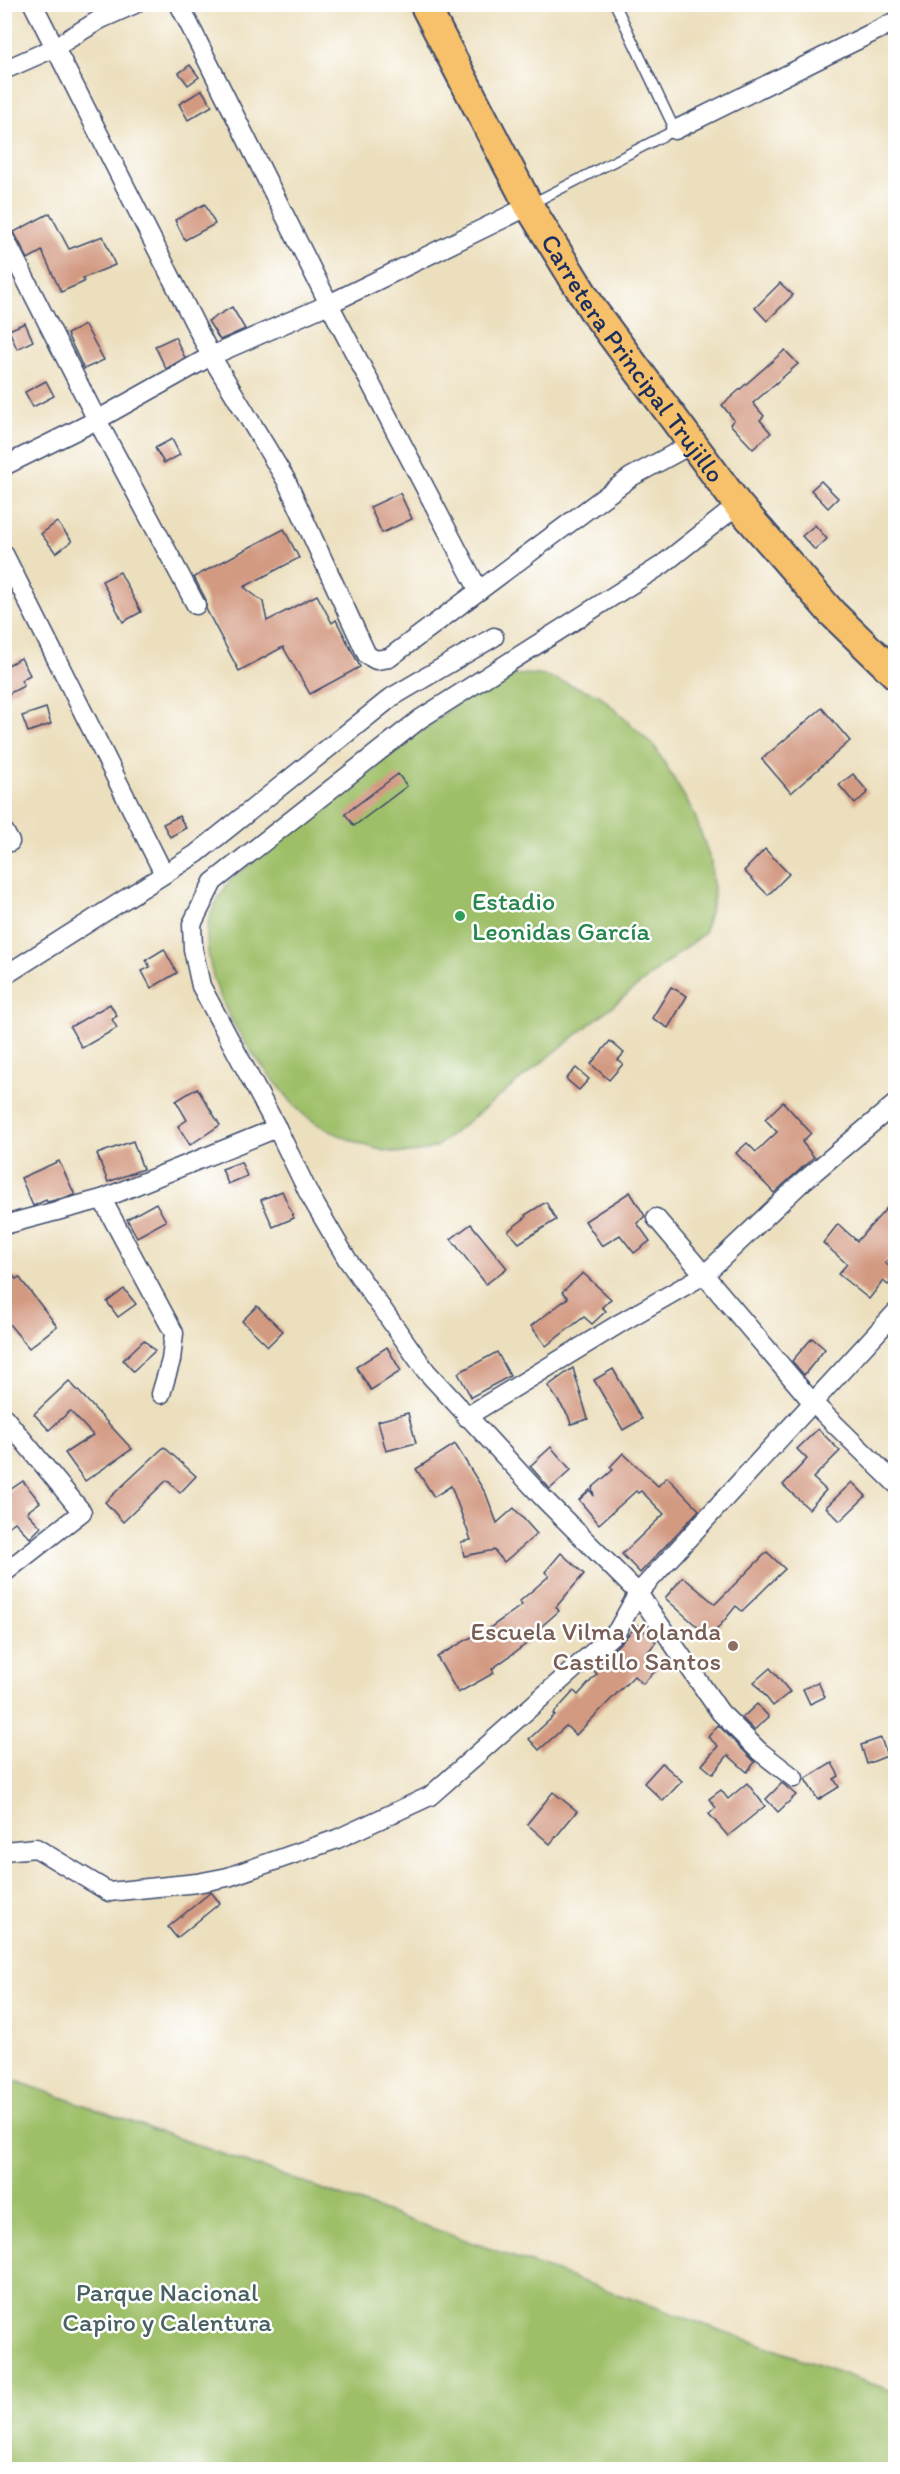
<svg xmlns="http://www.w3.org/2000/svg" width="900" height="2474" font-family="Itim,sans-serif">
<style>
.green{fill:#9ebf68;stroke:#5c7763;stroke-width:1.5}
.building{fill:#d39a82}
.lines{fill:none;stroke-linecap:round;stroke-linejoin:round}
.service-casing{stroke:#3a496c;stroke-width:12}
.minor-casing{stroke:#3a496c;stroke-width:21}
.primary-casing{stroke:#3a496c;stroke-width:32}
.service{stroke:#fff;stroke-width:9}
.minor{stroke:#fff;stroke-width:18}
.primary{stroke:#f7c06b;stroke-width:28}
.leisure-dot{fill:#2e9e5b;stroke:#fff;stroke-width:2}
.education-dot{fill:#8d6e63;stroke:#fff;stroke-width:2}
.labels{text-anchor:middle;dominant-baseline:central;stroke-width:5;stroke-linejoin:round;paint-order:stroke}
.street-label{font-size:26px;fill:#1b2f5e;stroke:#fff}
.leisure-label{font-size:26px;fill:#27864d;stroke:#fff;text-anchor:start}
.education-label{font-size:26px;fill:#785e54;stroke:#fff;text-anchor:end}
.park-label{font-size:26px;fill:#496162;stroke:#fff}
</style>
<rect width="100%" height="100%" fill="#fff"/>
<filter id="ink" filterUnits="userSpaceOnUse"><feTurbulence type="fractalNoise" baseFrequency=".0167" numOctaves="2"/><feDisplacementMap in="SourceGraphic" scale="12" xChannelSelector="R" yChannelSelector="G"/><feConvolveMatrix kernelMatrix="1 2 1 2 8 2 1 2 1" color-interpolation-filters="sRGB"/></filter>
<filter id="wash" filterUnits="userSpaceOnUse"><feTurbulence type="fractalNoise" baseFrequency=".008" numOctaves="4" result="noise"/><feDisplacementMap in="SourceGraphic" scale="24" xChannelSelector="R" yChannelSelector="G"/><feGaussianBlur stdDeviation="1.35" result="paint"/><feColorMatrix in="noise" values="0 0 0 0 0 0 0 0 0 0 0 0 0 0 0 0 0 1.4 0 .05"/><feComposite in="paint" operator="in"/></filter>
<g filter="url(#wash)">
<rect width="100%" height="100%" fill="#ecdfbd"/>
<g class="green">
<path d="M527 674 546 676 599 695 655 747 694 813 711 862 714 897 704 933 436 1147C428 1149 418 1153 409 1153 380 1155 325 1132 303 1114 295 1107 288 1098 282 1090 245 1048 205 990 207 931 208 913 220 896 229 881L476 689 503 677Z"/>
<polygon points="5,2077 895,2392 895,2469 5,2469"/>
</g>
<g id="blocks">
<g class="building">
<polygon points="190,65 199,77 188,85 179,73"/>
<polygon points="202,90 212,106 188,120 179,104"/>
<polygon points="205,204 215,224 185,240 175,220"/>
<polygon points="50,213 69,249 103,236 115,265 83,278 84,282 61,292 42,251 28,259 14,232"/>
<polygon points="780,283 793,295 767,321 755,308"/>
<polygon points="232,307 245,329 220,340 208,321"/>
<polygon points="25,323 33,341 17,349 9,330"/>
<polygon points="85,325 104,360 84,369 67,334"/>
<polygon points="175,337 185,358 166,369 155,346"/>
<polygon points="785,350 798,364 753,403 764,416 760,420 771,433 753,449 730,424 734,420 722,405"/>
<polygon points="46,381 54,396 33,407 25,392"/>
<polygon points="172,439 180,455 164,463 155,448"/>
<polygon points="821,481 838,498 828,508 811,490"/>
<polygon points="400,493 412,519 382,533 370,507"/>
<polygon points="57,522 72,541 56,553 41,534"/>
<polygon points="815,525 827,539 815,550 802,536"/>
<polygon points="284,529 299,558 244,587 263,602 267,621 317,595 332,623 336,620 360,667 310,694 283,647 239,671 206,609 206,600 194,577"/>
<polygon points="120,572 141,612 123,622 102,581"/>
<polygon points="21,658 30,675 21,680 24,686 4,696 4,667"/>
<polygon points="46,708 51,724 28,732 22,716"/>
<polygon points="822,708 850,741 791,793 762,759"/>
<polygon points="398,774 407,786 354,826 345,814"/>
<polygon points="853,774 868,792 855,804 839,785"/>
<polygon points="179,816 186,828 170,837 163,824"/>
<polygon points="765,849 789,874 768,895 744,871"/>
<polygon points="164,949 177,973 151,988 142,971 150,967 146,960"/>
<polygon points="671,987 687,996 668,1028 652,1018"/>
<polygon points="110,1004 117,1016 112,1019 117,1028 82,1048 70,1027"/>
<polygon points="610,1041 624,1053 618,1060 623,1064 609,1080 591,1064"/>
<polygon points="576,1068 589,1079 579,1090 566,1079"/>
<polygon points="197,1088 220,1125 190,1145 178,1126 187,1120 176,1101"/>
<polygon points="783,1102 811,1133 802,1142 814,1157 774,1193 736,1153 747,1143 756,1152 777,1132 765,1119"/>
<polygon points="133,1141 143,1169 108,1182 97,1154"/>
<polygon points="59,1161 75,1195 47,1202 46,1200 33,1206 21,1178"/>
<polygon points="241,1162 247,1176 228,1184 222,1169"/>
<polygon points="282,1191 294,1218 273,1227 261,1200"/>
<polygon points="630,1192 645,1216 637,1223 650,1241 634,1253 620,1235 602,1246 585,1221"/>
<polygon points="896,1198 896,1251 885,1263 896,1272 896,1277 888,1285 883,1281 869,1299 838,1274 847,1264 823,1243 838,1224 857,1241"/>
<polygon points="546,1202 556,1220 519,1243 508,1231 526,1217 525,1215"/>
<polygon points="156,1203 166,1221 137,1237 127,1219"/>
<polygon points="471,1224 507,1268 486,1284 451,1239"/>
<polygon points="4,1266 16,1279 19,1277 57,1326 29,1348 4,1318"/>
<polygon points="583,1273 611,1299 602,1307 606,1311 592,1324 584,1317 546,1346 531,1326 568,1298 562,1292"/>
<polygon points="124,1289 136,1304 118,1317 107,1302"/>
<polygon points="257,1306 283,1331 268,1346 242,1321"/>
<polygon points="812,1338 825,1349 804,1375 792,1361"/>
<polygon points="144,1340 155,1351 133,1371 123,1360"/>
<polygon points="387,1347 401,1371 371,1390 356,1367"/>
<polygon points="497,1352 510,1376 471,1397 458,1373"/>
<polygon points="573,1368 588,1419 571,1424 568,1415 548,1386"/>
<polygon points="613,1369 642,1419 623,1430 594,1380"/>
<polygon points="69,1381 132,1449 85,1481 65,1453 93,1435 70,1411 49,1430 34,1414"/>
<polygon points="408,1413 416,1443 386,1451 378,1421"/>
<polygon points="818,1429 840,1451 813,1478 826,1490 809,1509 783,1485 807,1459 797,1449"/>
<polygon points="455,1444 486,1494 497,1523 514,1508 537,1534 504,1562 494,1550 464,1556 461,1542 471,1540 451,1486 434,1497 416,1469"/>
<polygon points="164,1447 196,1476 180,1493 167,1480 123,1522 105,1502"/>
<polygon points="551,1447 571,1470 550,1489 530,1466"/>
<polygon points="623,1453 658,1486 667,1477 699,1510 640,1573 622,1554 664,1514 641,1491 638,1493 636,1491 599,1524 579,1500 590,1490 594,1496 592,1488 613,1470 610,1467"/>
<polygon points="23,1481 40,1502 27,1512 41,1527 30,1538 15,1522 4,1530 4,1494"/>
<polygon points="852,1482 866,1496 840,1521 826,1507"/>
<polygon points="767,1552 785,1569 742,1611 736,1606 710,1638 665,1598 683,1577 715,1604"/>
<polygon points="561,1553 584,1574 556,1607 559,1611 527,1639 529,1642 492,1669 494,1673 458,1693 437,1657 473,1636 474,1639 522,1605 519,1602 549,1576 545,1572"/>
<polygon points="638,1625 656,1642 647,1653 660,1666 643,1684 634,1676 576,1735 566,1726 539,1750 529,1739 555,1715 553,1714 574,1691 578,1695 597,1674 593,1670"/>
<polygon points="770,1668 790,1692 773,1706 754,1682"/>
<polygon points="818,1682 825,1697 810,1704 803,1689"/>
<polygon points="757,1704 769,1717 754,1730 742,1718"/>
<polygon points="718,1725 755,1762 747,1772 728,1755 713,1774 702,1765 718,1746 708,1737"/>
<polygon points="881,1738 887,1756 867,1764 861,1745"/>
<polygon points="662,1763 682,1781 663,1801 644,1783"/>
<polygon points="832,1763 839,1776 834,1779 839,1787 818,1800 805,1779"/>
<polygon points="747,1783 765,1806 728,1836 709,1814 716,1808 709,1799 721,1790 728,1799"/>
<polygon points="782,1783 796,1795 778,1812 766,1799"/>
<polygon points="553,1792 577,1811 550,1844 527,1824"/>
<polygon points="211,1892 220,1903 177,1938 168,1927"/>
</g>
</g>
</g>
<g filter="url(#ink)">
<use href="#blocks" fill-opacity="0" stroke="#3a496c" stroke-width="1.5"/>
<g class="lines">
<g class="service-casing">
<polyline id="service" points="531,204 675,130 615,4"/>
</g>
<g class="minor-casing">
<g id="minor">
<polyline points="33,4 211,356 286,480 367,655 376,660 389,658 631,477 692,444"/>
<polyline points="179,4 329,304 479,591"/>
<polyline points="4,70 54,48 99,20 135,4"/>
<polyline points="675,130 896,21"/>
<polyline points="4,237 97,420 196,605"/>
<polyline points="4,466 97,420 211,356 329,304 529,206"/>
<polyline points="738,505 662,565 420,719 213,882 192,924 193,949 201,986 277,1128 309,1194 347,1259 426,1371 544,1499 638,1593 720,1712 759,1751 794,1778"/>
<polyline points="4,554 164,874"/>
<polyline points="4,831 10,842"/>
<polyline points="4,976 196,854 392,697 494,637"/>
<polyline points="102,1199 174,1333 171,1360 161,1394"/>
<polyline points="656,1218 813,1403 896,1484"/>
<polyline points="4,1225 102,1199 277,1128"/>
<polyline points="4,1417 82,1512 4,1573"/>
<polyline points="466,1417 622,1322 704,1275 799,1185 896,1103"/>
<polyline points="4,1851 36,1848 109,1892 197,1883 228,1877 337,1839 430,1796 617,1631 638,1593 896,1312"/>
</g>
</g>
<g class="primary-casing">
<g id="primary">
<path id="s1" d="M424 4 529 206 593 310 738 505 832 613 896 675"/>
</g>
</g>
<use href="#service" class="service"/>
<use href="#minor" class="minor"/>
<use href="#primary" class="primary"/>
</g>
</g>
<circle class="leisure-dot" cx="460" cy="916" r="6"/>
<circle class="education-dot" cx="733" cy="1646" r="6"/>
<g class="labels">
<g class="street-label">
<text stroke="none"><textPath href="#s1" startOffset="412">Carretera Principal Trujillo</textPath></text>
</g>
<g class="leisure-label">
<text x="472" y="901">Estadio<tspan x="472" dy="30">Leonidas García</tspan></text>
</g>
<g class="education-label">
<text x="721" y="1631">Escuela Vilma Yolanda<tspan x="721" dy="30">Castillo Santos</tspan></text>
</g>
<g class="park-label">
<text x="167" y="2292">Parque Nacional<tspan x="167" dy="30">Capiro y Calentura</tspan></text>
</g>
</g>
<rect width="900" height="2474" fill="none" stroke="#fff" stroke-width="24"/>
</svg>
